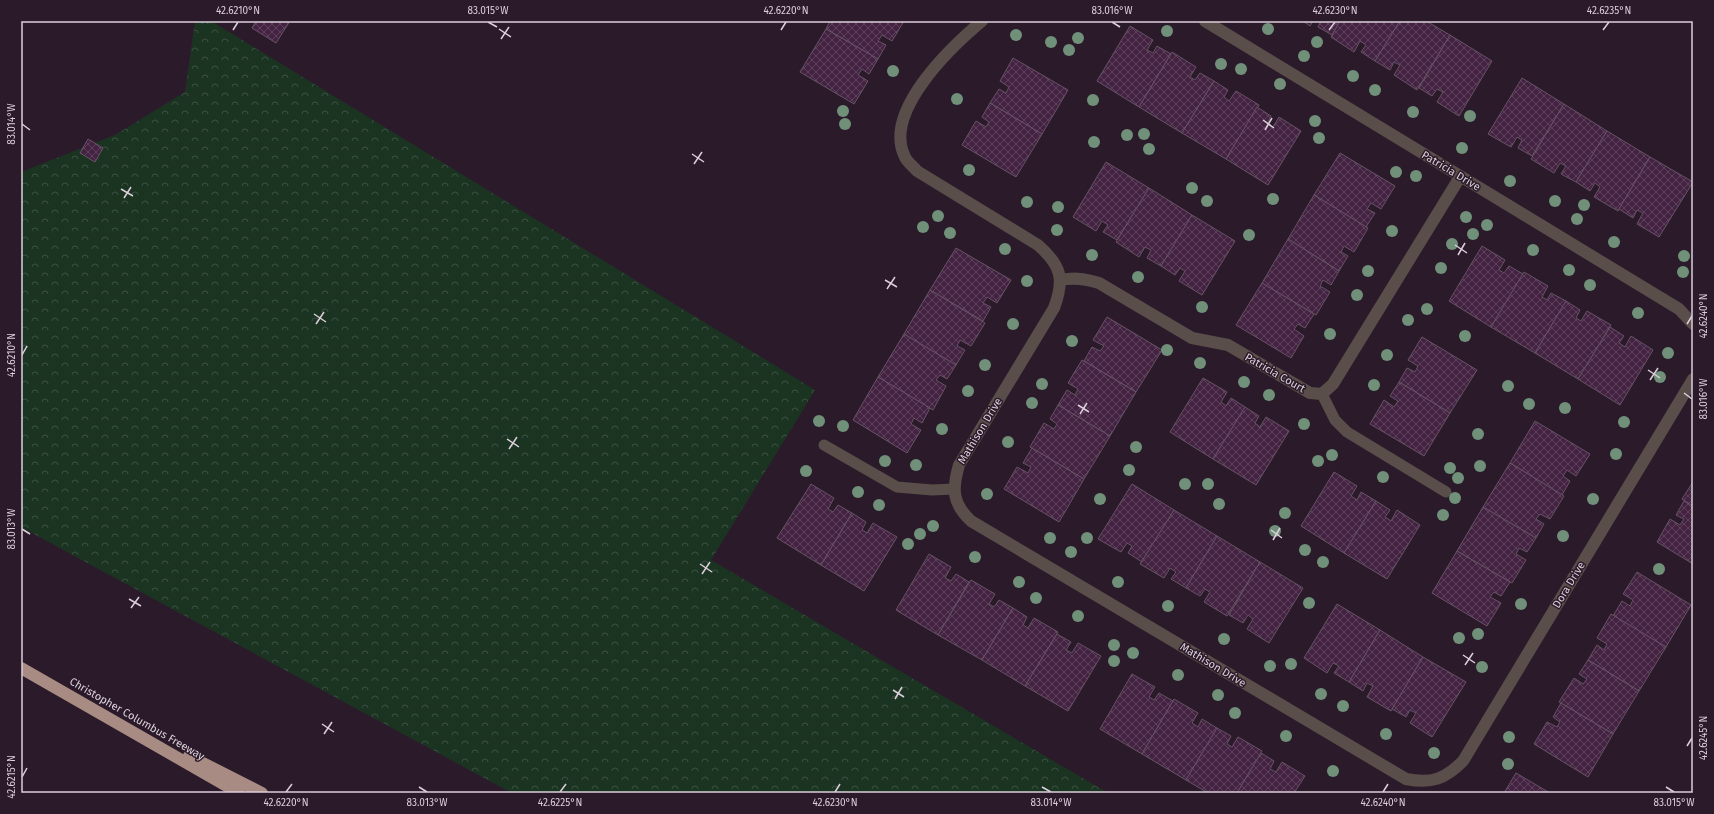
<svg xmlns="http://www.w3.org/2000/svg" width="1714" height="814" font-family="'Fira Sans',sans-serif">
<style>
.forest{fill:url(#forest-crowns)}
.building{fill:url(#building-cross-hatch);stroke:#665365}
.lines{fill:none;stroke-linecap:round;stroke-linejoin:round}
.path{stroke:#786a77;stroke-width:2.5;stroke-dasharray:2 2;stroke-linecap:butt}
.lane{stroke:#5a4e4a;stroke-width:11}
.street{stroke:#5a4e4a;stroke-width:12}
.highway{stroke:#a88b83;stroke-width:12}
.tree{fill:#70907a}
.ticks{fill:none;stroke:#dbcfda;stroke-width:1.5}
.labels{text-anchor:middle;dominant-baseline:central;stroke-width:3;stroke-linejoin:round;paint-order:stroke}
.street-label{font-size:11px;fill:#dbcfda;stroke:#2b1b2a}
.neatline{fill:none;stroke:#dbcfda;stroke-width:1.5}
.ticks-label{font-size:10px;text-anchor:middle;fill:#dbcfda}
</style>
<defs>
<pattern id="forest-crowns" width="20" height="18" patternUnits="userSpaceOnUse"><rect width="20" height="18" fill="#1b3422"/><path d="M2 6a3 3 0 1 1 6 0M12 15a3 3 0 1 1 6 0" fill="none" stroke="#3c5042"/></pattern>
<pattern id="building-cross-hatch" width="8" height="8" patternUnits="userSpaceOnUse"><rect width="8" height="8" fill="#432242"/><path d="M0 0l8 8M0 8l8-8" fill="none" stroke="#5e415d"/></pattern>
</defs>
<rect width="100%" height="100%" fill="#2b1b2a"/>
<polygon class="forest" points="195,21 211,21 815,390 711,560 1108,793 512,793 21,527 21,172 115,135 185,92"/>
<g class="building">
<polygon points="256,21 290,21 276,43 252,28"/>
<polygon points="830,21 904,21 892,41 882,35 878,41 886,45 878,59 826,29"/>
<polygon points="1303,21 1313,21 1310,26"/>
<polygon points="1321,21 1340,21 1332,35 1318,27"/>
<polygon points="1340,21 1400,21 1375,61 1361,52 1366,45 1360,41 1354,52 1331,37"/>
<polygon points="1400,21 1426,21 1450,35 1417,90 1394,75 1400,65 1394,62 1390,70 1375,61"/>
<polygon points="1130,26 1153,40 1147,50 1153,53 1157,46 1171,54 1139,107 1097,81"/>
<polygon points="826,29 878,59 869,74 862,69 858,75 868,81 854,104 800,72"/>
<polygon points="1450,35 1492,61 1459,116 1437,102 1443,92 1437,89 1432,96 1419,88"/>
<polygon points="1172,52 1196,67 1190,77 1195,80 1200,73 1214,81 1182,133 1139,107"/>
<polygon points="1013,58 1068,90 1042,134 990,103 999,89 1006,93 1009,87 1000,81"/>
<polygon points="1522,78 1564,104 1532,156 1518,148 1522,140 1517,137 1511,147 1488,134"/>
<polygon points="1214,81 1228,90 1224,97 1229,101 1236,91 1259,105 1226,159 1182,133"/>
<polygon points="990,103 1042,134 1016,177 962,145 976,121 986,127 989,122 982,117"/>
<polygon points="1564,104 1607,131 1576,182 1561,174 1566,166 1560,163 1554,173 1531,159"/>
<polygon points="1257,107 1271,116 1267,124 1273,127 1279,117 1301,131 1268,185 1226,159"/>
<polygon points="1607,131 1650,157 1618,211 1594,197 1600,187 1595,183 1590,191 1576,182"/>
<polygon points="88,139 103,148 95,162 80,153"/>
<polygon points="1340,153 1395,186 1381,209 1371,203 1367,209 1375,213 1366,227 1314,195"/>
<polygon points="1650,157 1693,182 1659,237 1637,224 1643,213 1637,210 1633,218 1619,209"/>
<polygon points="1106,162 1149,188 1117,240 1103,232 1108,225 1102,221 1096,231 1073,217"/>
<polygon points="1149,188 1192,215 1161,266 1147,258 1151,250 1145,247 1139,257 1116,242"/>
<polygon points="1314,195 1368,228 1354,252 1344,246 1341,252 1348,256 1339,271 1288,239"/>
<polygon points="1192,215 1235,241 1202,295 1179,281 1185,271 1180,268 1175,275 1161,266"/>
<polygon points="1288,239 1339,271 1331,285 1323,280 1320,286 1330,292 1316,315 1262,283"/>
<polygon points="1482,246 1505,260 1499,270 1504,273 1509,266 1523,274 1491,327 1449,301"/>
<polygon points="956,248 1011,280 997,303 987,297 983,303 991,307 983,321 930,290"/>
<polygon points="1524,272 1548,286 1542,297 1547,300 1551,293 1566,301 1535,353 1491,327"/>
<polygon points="1262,283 1314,314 1305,328 1298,324 1294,329 1304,336 1291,358 1236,325"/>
<polygon points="930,290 985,323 971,346 960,340 957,346 965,350 956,365 904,334"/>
<polygon points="1566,301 1580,310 1576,318 1581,321 1587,311 1611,325 1578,379 1535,353"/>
<polygon points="1107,317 1162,350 1136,392 1084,361 1092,347 1100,351 1104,346 1093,340"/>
<polygon points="1610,327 1624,336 1619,343 1625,347 1631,336 1653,350 1620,405 1578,379"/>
<polygon points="904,334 956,365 947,379 940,375 936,380 946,386 933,410 878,377"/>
<polygon points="1422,337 1477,370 1450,413 1399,382 1407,368 1415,372 1418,366 1408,360"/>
<polygon points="1082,360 1136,392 1110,436 1058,405 1067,390 1075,395 1078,389 1068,383"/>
<polygon points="878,377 930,408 922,423 914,418 911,424 921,430 907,453 853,420"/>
<polygon points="1203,378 1227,392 1221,402 1226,406 1231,398 1245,407 1213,459 1170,432"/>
<polygon points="1399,382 1450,413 1424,456 1370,424 1384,400 1394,407 1398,401 1390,396"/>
<polygon points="1058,405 1110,436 1084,479 1030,447 1044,423 1054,429 1057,424 1050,419"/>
<polygon points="1245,407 1259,416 1255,423 1260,427 1266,417 1289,431 1256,485 1213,459"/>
<polygon points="1535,421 1590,454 1576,476 1567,470 1563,476 1570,481 1562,495 1510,463"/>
<polygon points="1032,448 1084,479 1059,522 1004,489 1017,467 1028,473 1031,467 1023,463"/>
<polygon points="1510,463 1564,496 1550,519 1540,514 1536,519 1544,524 1536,538 1483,507"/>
<polygon points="1334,472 1357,486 1351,496 1357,500 1361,492 1376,501 1344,553 1301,526"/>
<polygon points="1693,482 1693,506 1682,499"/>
<polygon points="811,484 834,498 828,509 833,512 838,505 852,513 821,565 777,538"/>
<polygon points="1132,484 1174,510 1142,562 1128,553 1132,546 1127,543 1121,552 1098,539"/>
<polygon points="1376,501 1390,510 1385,517 1391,521 1397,510 1420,525 1387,579 1344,553"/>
<polygon points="1684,501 1693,506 1693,564 1657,542 1670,519 1680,525 1684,519 1676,515"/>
<polygon points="1483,507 1536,538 1527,552 1519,548 1516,554 1526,560 1512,583 1457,551"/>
<polygon points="1174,510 1217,536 1186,588 1171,579 1176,572 1170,568 1164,578 1140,564"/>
<polygon points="852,513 866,522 862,530 867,533 873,523 897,537 864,591 821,565"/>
<polygon points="1217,536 1260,562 1227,616 1204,602 1210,592 1205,589 1200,596 1186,588"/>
<polygon points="1457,551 1510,582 1501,596 1494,592 1490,597 1501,603 1487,626 1432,593"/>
<polygon points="929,554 951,567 945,578 951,581 956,574 969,582 938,635 896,610"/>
<polygon points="1260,562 1303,588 1269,643 1247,629 1253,619 1248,615 1243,623 1229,615"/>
<polygon points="1637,572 1691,605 1666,647 1613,616 1622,601 1630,606 1633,600 1623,594"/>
<polygon points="971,580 995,594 989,604 994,607 999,600 1013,608 982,660 938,635"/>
<polygon points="1337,604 1380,630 1349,682 1334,673 1339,666 1333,663 1327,673 1304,658"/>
<polygon points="1013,608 1027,617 1023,625 1028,628 1034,618 1058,632 1025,686 982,660"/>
<polygon points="1611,614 1666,647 1639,691 1588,660 1597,645 1604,650 1607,644 1597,638"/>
<polygon points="1380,630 1423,657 1391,711 1367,697 1373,686 1367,683 1363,691 1349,682"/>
<polygon points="1057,634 1071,642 1066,650 1072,653 1078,643 1101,656 1068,711 1025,686"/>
<polygon points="1423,657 1466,682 1432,737 1410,723 1416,713 1410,710 1406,717 1392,709"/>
<polygon points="1588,660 1639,691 1613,734 1559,702 1574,678 1583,684 1587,679 1579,674"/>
<polygon points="1132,674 1155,687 1149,697 1154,700 1159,693 1173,701 1142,754 1100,729"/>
<polygon points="1174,699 1198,713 1192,723 1198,727 1202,719 1217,728 1186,780 1142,754"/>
<polygon points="1561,703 1613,734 1588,777 1534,744 1547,722 1557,727 1560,722 1553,717"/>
<polygon points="1217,728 1231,736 1227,744 1232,747 1238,737 1262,751 1237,793 1208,793 1186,780"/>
<polygon points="1261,753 1274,761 1270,769 1276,772 1282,762 1305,776 1294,793 1237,793"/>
<polygon points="1516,773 1550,793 1504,793"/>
</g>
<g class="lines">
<polyline class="path" points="293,22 293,21"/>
<g class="lane">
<polyline points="1322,394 1335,420 1347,432 1446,492"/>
<polyline points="824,445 897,487 932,490 954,489"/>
</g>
<g class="street">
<path d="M982 21C951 47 882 112 905 157 907 162 914 167 917 171L1038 245C1061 265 1065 279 1054 308L959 465C952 489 952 503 971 521L1406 779C1432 784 1445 779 1463 761L1693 379"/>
<polyline points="1205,21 1679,309 1693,324"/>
<path d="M1061 280C1075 277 1086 279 1099 283L1192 338 1228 345 1310 393 1322 394 1333 384 1460 177"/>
</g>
<g class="highway">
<polyline points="21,668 239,793"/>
<polyline points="189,756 262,793"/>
</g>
</g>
<g class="tree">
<circle cx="1268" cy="29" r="6"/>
<circle cx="1167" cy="31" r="6"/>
<circle cx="1016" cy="35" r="6"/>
<circle cx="1078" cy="38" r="6"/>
<circle cx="1051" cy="42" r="6"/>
<circle cx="1317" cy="42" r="6"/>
<circle cx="1069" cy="50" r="6"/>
<circle cx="1304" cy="56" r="6"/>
<circle cx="1221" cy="64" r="6"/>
<circle cx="1241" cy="69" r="6"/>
<circle cx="893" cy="71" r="6"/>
<circle cx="1353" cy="76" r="6"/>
<circle cx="1280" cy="84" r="6"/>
<circle cx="1375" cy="90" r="6"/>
<circle cx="957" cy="99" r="6"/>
<circle cx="1093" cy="100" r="6"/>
<circle cx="843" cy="111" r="6"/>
<circle cx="1413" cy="112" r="6"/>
<circle cx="1470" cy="116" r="6"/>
<circle cx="1315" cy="121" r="6"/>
<circle cx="845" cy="124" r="6"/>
<circle cx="1144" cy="134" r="6"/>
<circle cx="1127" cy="135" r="6"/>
<circle cx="1319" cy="138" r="6"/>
<circle cx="1094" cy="142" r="6"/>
<circle cx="1462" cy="148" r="6"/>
<circle cx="1149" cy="149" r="6"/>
<circle cx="969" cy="170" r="6"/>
<circle cx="1396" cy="172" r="6"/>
<circle cx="1416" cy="176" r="6"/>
<circle cx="1510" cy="181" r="6"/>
<circle cx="1192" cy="188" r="6"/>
<circle cx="1273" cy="199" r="6"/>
<circle cx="1207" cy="201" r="6"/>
<circle cx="1555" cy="201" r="6"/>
<circle cx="1027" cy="202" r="6"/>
<circle cx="1584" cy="205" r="6"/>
<circle cx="1058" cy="207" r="6"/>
<circle cx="938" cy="216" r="6"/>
<circle cx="1466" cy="217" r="6"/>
<circle cx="1577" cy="219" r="6"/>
<circle cx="1487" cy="225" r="6"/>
<circle cx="923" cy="227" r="6"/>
<circle cx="1057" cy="230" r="6"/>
<circle cx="1392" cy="231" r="6"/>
<circle cx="950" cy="233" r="6"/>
<circle cx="1473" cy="234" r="6"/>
<circle cx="1249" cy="235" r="6"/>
<circle cx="1614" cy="242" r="6"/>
<circle cx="1452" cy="244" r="6"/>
<circle cx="1005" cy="249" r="6"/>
<circle cx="1533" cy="250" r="6"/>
<circle cx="1092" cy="255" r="6"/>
<circle cx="1684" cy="256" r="6"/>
<circle cx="1441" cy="268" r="6"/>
<circle cx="1569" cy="270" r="6"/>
<circle cx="1368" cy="271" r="6"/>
<circle cx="1683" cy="272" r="6"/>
<circle cx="1138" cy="277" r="6"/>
<circle cx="1027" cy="281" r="6"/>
<circle cx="1590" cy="285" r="6"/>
<circle cx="1357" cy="295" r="6"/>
<circle cx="1202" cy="307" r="6"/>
<circle cx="1427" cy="309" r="6"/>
<circle cx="1638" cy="313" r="6"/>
<circle cx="1408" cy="320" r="6"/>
<circle cx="1013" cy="324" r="6"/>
<circle cx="1330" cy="334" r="6"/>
<circle cx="1465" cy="336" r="6"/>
<circle cx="1072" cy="341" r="6"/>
<circle cx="1167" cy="350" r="6"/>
<circle cx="1668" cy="353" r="6"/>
<circle cx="1387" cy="355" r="6"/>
<circle cx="1200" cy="363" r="6"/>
<circle cx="985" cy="365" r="6"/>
<circle cx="1660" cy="377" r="6"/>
<circle cx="1244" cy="382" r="6"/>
<circle cx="1042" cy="384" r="6"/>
<circle cx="1374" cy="385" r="6"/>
<circle cx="1508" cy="386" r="6"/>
<circle cx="968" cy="391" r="6"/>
<circle cx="1269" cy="395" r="6"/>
<circle cx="1032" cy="403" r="6"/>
<circle cx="1529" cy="404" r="6"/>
<circle cx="1565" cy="408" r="6"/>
<circle cx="819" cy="421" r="6"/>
<circle cx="1624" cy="422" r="6"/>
<circle cx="1304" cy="424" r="6"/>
<circle cx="843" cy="426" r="6"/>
<circle cx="942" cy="429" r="6"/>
<circle cx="1478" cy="434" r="6"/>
<circle cx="1008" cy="442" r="6"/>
<circle cx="1136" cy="447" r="6"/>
<circle cx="1616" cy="454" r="6"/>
<circle cx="1332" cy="455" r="6"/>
<circle cx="885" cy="461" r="6"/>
<circle cx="1318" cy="461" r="6"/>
<circle cx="916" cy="465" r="6"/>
<circle cx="1480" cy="466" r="6"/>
<circle cx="1450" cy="468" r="6"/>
<circle cx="1129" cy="470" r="6"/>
<circle cx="806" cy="471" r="6"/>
<circle cx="1383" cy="477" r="6"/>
<circle cx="1458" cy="478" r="6"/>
<circle cx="1185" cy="484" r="6"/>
<circle cx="1208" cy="484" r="6"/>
<circle cx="858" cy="492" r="6"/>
<circle cx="987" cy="494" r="6"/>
<circle cx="1455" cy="498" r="6"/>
<circle cx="1100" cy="499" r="6"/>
<circle cx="1593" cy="499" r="6"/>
<circle cx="1219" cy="504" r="6"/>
<circle cx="879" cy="505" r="6"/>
<circle cx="1285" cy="513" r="6"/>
<circle cx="1443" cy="515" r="6"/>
<circle cx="933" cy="526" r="6"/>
<circle cx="1275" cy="531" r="6"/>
<circle cx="920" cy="534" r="6"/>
<circle cx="1563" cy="536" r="6"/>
<circle cx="1050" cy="538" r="6"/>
<circle cx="1087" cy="538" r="6"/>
<circle cx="908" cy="544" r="6"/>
<circle cx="1305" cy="550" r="6"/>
<circle cx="1071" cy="552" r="6"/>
<circle cx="975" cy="557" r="6"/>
<circle cx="1323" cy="562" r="6"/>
<circle cx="1659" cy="569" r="6"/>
<circle cx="1019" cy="582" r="6"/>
<circle cx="1118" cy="582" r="6"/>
<circle cx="1036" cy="598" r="6"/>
<circle cx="1309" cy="603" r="6"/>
<circle cx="1521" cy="604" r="6"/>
<circle cx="1168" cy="606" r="6"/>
<circle cx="1078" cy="616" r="6"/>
<circle cx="1478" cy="634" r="6"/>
<circle cx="1459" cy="638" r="6"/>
<circle cx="1224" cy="639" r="6"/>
<circle cx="1114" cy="645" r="6"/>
<circle cx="1133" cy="653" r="6"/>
<circle cx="1114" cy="661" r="6"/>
<circle cx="1291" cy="664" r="6"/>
<circle cx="1270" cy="666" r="6"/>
<circle cx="1482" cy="667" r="6"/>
<circle cx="1178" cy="675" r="6"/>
<circle cx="1321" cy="694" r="6"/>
<circle cx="1218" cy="695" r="6"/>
<circle cx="1343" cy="706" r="6"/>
<circle cx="1235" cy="713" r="6"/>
<circle cx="1386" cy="734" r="6"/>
<circle cx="1286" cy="736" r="6"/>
<circle cx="1509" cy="737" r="6"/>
<circle cx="1434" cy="753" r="6"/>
<circle cx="1508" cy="764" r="6"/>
<circle cx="1333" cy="771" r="6"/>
</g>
<path class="ticks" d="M488 22 497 27M1112 22 1120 27M499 29 511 37M233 30 238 22M781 30 786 22M1329 30 1335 22M1603 30 1609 22M501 39 509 27M1263 120 1274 128M22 124 30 130M1265 130 1272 118M692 154 704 162M694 164 702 152M121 189 133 196M124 198 131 187M1455 245 1467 253M1458 255 1465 243M885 280 897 287M887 289 895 277M314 314 326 322M316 324 324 312M1687 324 1692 316M22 355 27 346M1648 370 1660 378M1650 380 1658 368M1684 393 1692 399M1078 405 1089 412M1080 414 1087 403M507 439 519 447M509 449 517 437M22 529 30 534M1271 530 1282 538M1273 540 1280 528M700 564 712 572M702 574 710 562M129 599 141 606M131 608 139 597M1463 655 1475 663M1465 665 1473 653M893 690 904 697M895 699 902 687M322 724 334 732M324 734 332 722M1687 746 1692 738M22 777 27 768M419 787 427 792M1042 787 1051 792M1666 787 1674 792M286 792 292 784M560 792 566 784M835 792 840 784M1383 792 1388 784"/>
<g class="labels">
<g class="street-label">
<text transform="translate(1451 171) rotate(31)">Patricia Drive</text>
<text transform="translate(1275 373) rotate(30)">Patricia Court</text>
<text transform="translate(980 431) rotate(-59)">Mathison Drive</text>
<text transform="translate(1569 585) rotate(-59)">Dora Drive</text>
<text transform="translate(1213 665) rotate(31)">Mathison Drive</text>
<text transform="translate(137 719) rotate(30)">Christopher Columbus Freeway</text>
</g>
</g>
<rect width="1714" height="814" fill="none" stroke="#2b1b2a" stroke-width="44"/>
<rect x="22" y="22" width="1670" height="770" class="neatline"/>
<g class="ticks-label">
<text x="238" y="14">42.6210°N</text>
<text x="488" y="14">83.015°W</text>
<text x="786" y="14">42.6220°N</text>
<text x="1112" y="14">83.016°W</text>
<text x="1335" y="14">42.6230°N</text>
<text x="1609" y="14">42.6235°N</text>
<text transform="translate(11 124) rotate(-90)" y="4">83.014°W</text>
<text transform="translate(1703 316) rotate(-90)" y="4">42.6240°N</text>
<text transform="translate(11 355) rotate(-90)" y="4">42.6210°N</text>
<text transform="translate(1703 399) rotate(-90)" y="4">83.016°W</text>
<text transform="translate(11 529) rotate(-90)" y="4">83.013°W</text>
<text transform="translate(1703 738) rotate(-90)" y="4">42.6245°N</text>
<text transform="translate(11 777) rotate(-90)" y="4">42.6215°N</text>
<text x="286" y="806">42.6220°N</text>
<text x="427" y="806">83.013°W</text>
<text x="560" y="806">42.6225°N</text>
<text x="835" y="806">42.6230°N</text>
<text x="1051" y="806">83.014°W</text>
<text x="1383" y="806">42.6240°N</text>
<text x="1674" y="806">83.015°W</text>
</g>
</svg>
